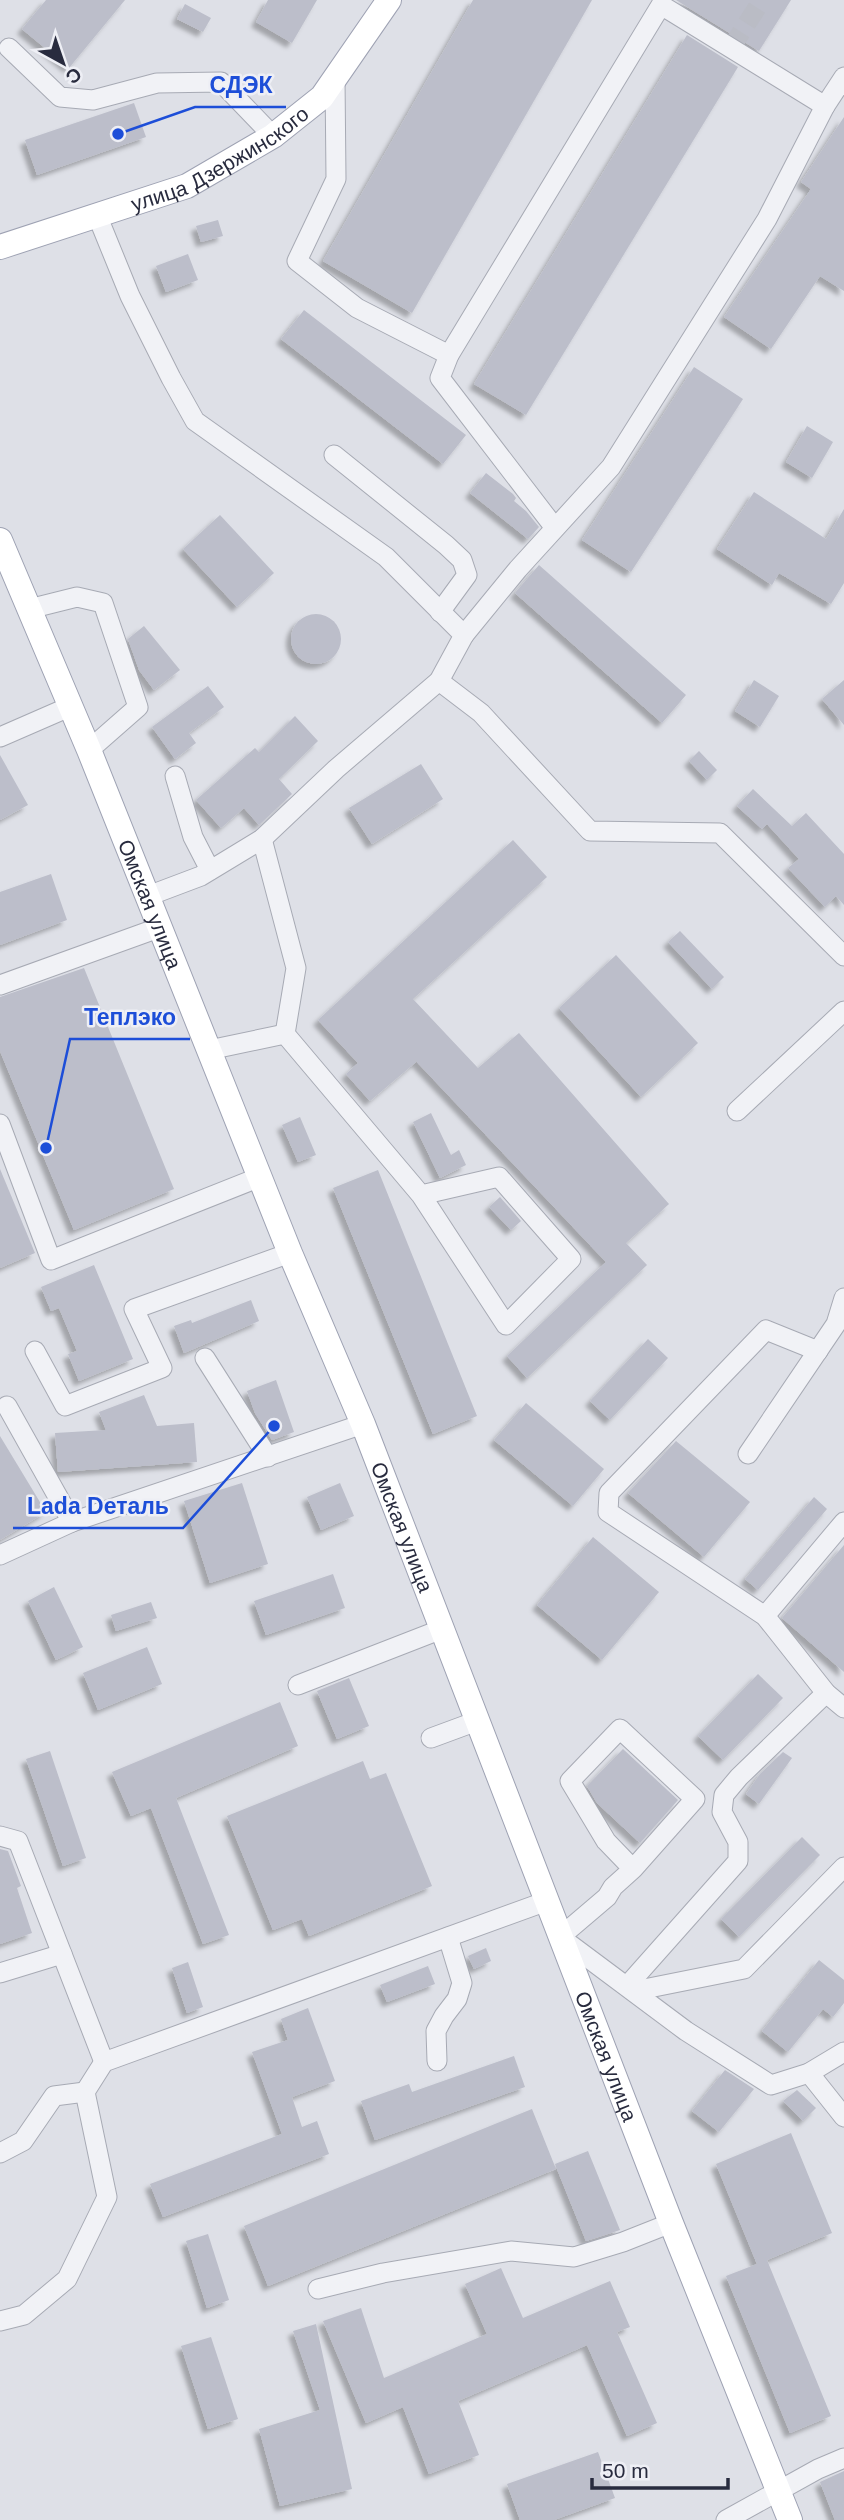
<svg xmlns="http://www.w3.org/2000/svg" width="844" height="2520" font-family="Helvetica,sans-serif">
<style>
.building{fill:#bcbeca;filter:url(#shadow)}
.lines{fill:none;stroke-linecap:round;stroke-linejoin:round}
.minor-tunnel{stroke:#babcc5;stroke-width:19;stroke-dasharray:19 10;stroke-linecap:butt}
.minor-casing{stroke:#a7aab4;stroke-width:21}
.major-casing{stroke:#9ea2b3;stroke-width:26}
.minor{stroke:#f1f2f6;stroke-width:19}
.major{stroke:#fff;stroke-width:24}
.labels{text-anchor:middle;dominant-baseline:central;stroke-width:5;stroke-linejoin:round;paint-order:stroke}
.street-label{font-size:21px;fill:#282b3e;stroke:#eeeff5}
.leader{fill:none;stroke:#1d4ed8;stroke-width:2.5}
.callout-dot{fill:#1d4ed8;stroke:#eeeff5;stroke-width:2.5}
.callout-label{font-size:23px;text-anchor:middle;font-weight:bold;fill:#1d4ed8;stroke:#eeeff5;stroke-width:5;stroke-linejoin:round;paint-order:stroke}
</style>
<defs>
<filter id="shadow"><feDropShadow dx="-5" dy="5" stdDeviation="2" flood-color="#0004"/></filter>
</defs>
<rect width="100%" height="100%" fill="#dee0e7"/>
<g class="building">
<polygon points="46,0 125,0 69,68 22,29"/>
<polygon points="268,0 317,0 292,43 256,22"/>
<polygon points="473,0 592,0 412,313 323,261"/>
<polygon points="676,0 791,0 759,51"/>
<polygon points="185,4 211,18 203,32 177,19"/>
<polygon points="687,35 738,67 526,415 474,384"/>
<polygon points="134,103 146,137 37,175 25,140"/>
<polygon points="844,117 844,291 820,276 771,349 724,317 811,189 801,182"/>
<polygon points="218,220 223,236 201,242 196,226"/>
<polygon points="188,254 198,280 166,292 156,266"/>
<polygon points="304,310 466,435 443,464 281,339"/>
<polygon points="694,367 743,399 631,572 582,540"/>
<polygon points="807,426 833,442 812,478 786,462"/>
<polygon points="486,473 513,494 516,498 514,501 526,511 539,527 528,539 470,493"/>
<polygon points="754,492 826,539 844,509 844,583 831,604 779,573 772,585 717,549"/>
<polygon points="220,515 274,573 237,607 183,549"/>
<polygon points="539,565 686,695 662,723 515,593"/>
<circle cx="316" cy="639" r="25"/>
<polygon points="144,626 180,670 154,690 139,670 128,639"/>
<polygon points="754,680 779,696 760,727 735,711"/>
<polygon points="844,680 844,725 822,699"/>
<polygon points="208,686 224,707 189,733 196,743 175,759 152,727"/>
<polygon points="295,716 318,741 279,779 292,794 259,825 244,808 221,828 196,800 255,748 259,752"/>
<polygon points="699,751 717,770 707,780 689,761"/>
<polygon points="0,755 28,805 0,820"/>
<polygon points="421,764 443,799 372,844 349,808"/>
<polygon points="753,789 792,826 806,813 844,854 844,905 836,896 825,907 788,868 799,859 767,824 762,829 737,806"/>
<polygon points="513,840 547,877 413,999 478,1068 519,1033 669,1204 626,1243 647,1265 527,1378 507,1356 606,1262 415,1060 416,1062 370,1101 346,1074 358,1063 318,1020"/>
<polygon points="51,874 67,920 0,945 0,892"/>
<polygon points="680,931 724,977 712,989 668,942"/>
<polygon points="616,955 698,1043 641,1097 559,1008"/>
<polygon points="84,968 174,1189 74,1230 0,1051 0,997"/>
<polygon points="431,1113 451,1155 459,1150 466,1165 440,1178 413,1122"/>
<polygon points="300,1117 316,1155 298,1162 282,1125"/>
<polygon points="0,1169 35,1253 0,1268"/>
<polygon points="378,1170 477,1416 433,1434 333,1188"/>
<polygon points="500,1197 521,1221 511,1230 489,1207"/>
<polygon points="94,1265 133,1359 79,1381 68,1354 77,1351 59,1308 51,1311 41,1287"/>
<polygon points="251,1300 259,1321 184,1353 174,1326 191,1320 192,1323"/>
<polygon points="648,1339 668,1358 610,1420 590,1401"/>
<polygon points="276,1380 294,1432 272,1440 255,1413 247,1391"/>
<polygon points="144,1395 157,1426 194,1423 197,1462 58,1472 55,1433 106,1430 99,1412"/>
<polygon points="526,1403 604,1469 573,1506 494,1440"/>
<polygon points="0,1436 46,1512 0,1540"/>
<polygon points="676,1441 750,1502 704,1557 628,1493"/>
<polygon points="242,1483 268,1564 210,1583 184,1501"/>
<polygon points="340,1483 354,1516 321,1530 307,1497"/>
<polygon points="814,1497 827,1509 758,1590 745,1579"/>
<polygon points="593,1537 659,1592 602,1660 537,1605"/>
<polygon points="844,1545 844,1672 782,1618"/>
<polygon points="333,1574 345,1608 266,1635 254,1601"/>
<polygon points="54,1587 83,1647 56,1660 28,1601"/>
<polygon points="151,1602 157,1618 116,1631 111,1615"/>
<polygon points="147,1647 162,1684 98,1710 83,1673"/>
<polygon points="758,1674 783,1698 723,1760 698,1736"/>
<polygon points="349,1678 369,1726 337,1739 317,1691"/>
<polygon points="280,1702 298,1746 176,1798 229,1935 203,1944 151,1808 131,1816 112,1772"/>
<polygon points="623,1749 678,1800 640,1843 597,1803 587,1786"/>
<polygon points="50,1751 86,1858 63,1866 26,1759"/>
<polygon points="783,1752 792,1758 759,1804 746,1794 760,1774"/>
<polygon points="363,1761 370,1779 386,1773 432,1886 309,1936 302,1919 273,1930 227,1816"/>
<polygon points="802,1837 820,1855 739,1937 721,1919"/>
<polygon points="0,1849 8,1851 21,1886 17,1888 32,1933 0,1944"/>
<polygon points="486,1948 491,1961 474,1969 468,1956"/>
<polygon points="819,1960 844,1980 844,2003 833,2017 823,2009 788,2052 762,2031"/>
<polygon points="188,1962 203,2007 187,2013 172,1968"/>
<polygon points="428,1966 435,1984 387,2002 380,1985"/>
<polygon points="308,2008 335,2081 292,2097 302,2127 317,2121 329,2154 163,2217 150,2184 282,2134 252,2052 288,2040 281,2019"/>
<polygon points="514,2056 525,2087 375,2140 361,2101 409,2084 412,2092"/>
<polygon points="725,2070 754,2089 719,2132 692,2111"/>
<polygon points="797,2090 816,2108 803,2121 783,2101"/>
<polygon points="532,2109 556,2169 268,2286 244,2226"/>
<polygon points="791,2133 832,2233 767,2260 831,2416 790,2433 726,2276 757,2264 716,2164"/>
<polygon points="588,2151 620,2230 586,2241 555,2164"/>
<polygon points="208,2234 229,2300 207,2308 186,2241"/>
<polygon points="501,2268 523,2318 610,2281 630,2327 617,2332 657,2423 627,2436 587,2345 458,2401 479,2455 429,2474 403,2407 366,2423 323,2321 361,2308 384,2378 487,2334 465,2284"/>
<polygon points="316,2324 352,2489 280,2506 259,2429 320,2410 293,2331"/>
<polygon points="211,2337 238,2419 208,2429 181,2346"/>
<polygon points="598,2452 615,2498 554,2520 520,2520 507,2484"/>
<polygon points="844,2471 844,2520 835,2520 820,2482"/>
</g>
<g class="lines">
<polyline class="minor-tunnel" points="731,48 762,0"/>
<g class="minor-casing">
<g id="minor">
<polyline points="9,48 60,97 93,100 157,83 221,82 273,136"/>
<polyline points="335,78 336,179 297,261 357,308 449,355"/>
<polyline points="825,106 844,77"/>
<polyline points="97,215 130,296 171,378 195,421 386,557 464,635 439,681 336,769 262,839 201,876 148,896"/>
<polyline points="334,455 446,545 462,560 467,575 440,612"/>
<polyline points="29,609 77,597 103,603 138,707 89,750"/>
<polyline points="464,635 518,569 611,467 767,219 825,106 661,5 449,355 440,378 555,528"/>
<polyline points="439,681 481,713 590,831 720,833 844,956"/>
<polyline points="0,737 69,707"/>
<polyline points="175,776 193,837 210,870"/>
<polyline points="262,839 296,968 285,1034"/>
<polyline points="0,985 161,927"/>
<polyline points="209,1050 285,1034 421,1195 499,1177 571,1259 506,1325 421,1195"/>
<polyline points="737,1111 844,1011"/>
<polyline points="0,1124 51,1260 260,1177"/>
<polyline points="35,1351 65,1406 162,1368 134,1309 290,1253"/>
<polyline points="818,1351 766,1330 609,1493 608,1512 765,1616 826,1693 844,1708"/>
<polyline points="205,1358 268,1457"/>
<polyline points="7,1406 72,1522 363,1424"/>
<polyline points="748,1454 836,1324 844,1298"/>
<polyline points="0,1555 72,1522"/>
<polyline points="765,1616 844,1522"/>
<polyline points="298,1685 442,1629"/>
<polyline points="431,1738 477,1721"/>
<polyline points="0,1836 18,1841 104,2062"/>
<polyline points="633,1869 695,1799 620,1729 570,1781 606,1841 633,1869 613,1887 607,1897 560,1937 686,2031 771,2085 809,2073 844,2052"/>
<polyline points="0,1973 62,1954"/>
<polyline points="627,1986 738,1861 738,1842 722,1812 724,1795 739,1777 826,1693"/>
<polyline points="634,1991 744,1969 844,1867"/>
<polyline points="437,2061 436,2031 444,2016 457,1999 462,1983 448,1937"/>
<polyline points="809,2073 844,2117"/>
<polyline points="0,2153 23,2141 54,2096 85,2092"/>
<polyline points="318,2289 383,2273 511,2251 574,2257 623,2242 671,2223"/>
<polyline points="0,2321 24,2315 67,2279 107,2197 85,2092 104,2062 547,1901"/>
<polyline points="726,2520 818,2469 844,2458"/>
</g>
</g>
<g class="major-casing">
<g id="major">
<path id="s1" d="M0 247 187 186 273 136 322 97 389 0"/>
<path id="s2" d="M0 540 89 750 290 1253 363 1424 671 2223 790 2520"/>
</g>
</g>
<use href="#minor" class="minor"/>
<use href="#major" class="major"/>
</g>
<g class="labels">
<g class="street-label">
<text stroke="none"><textPath href="#s1" startOffset="238">улица Дзержинского</textPath></text>
<text stroke="none"><textPath href="#s2" startOffset="394">Омская улица</textPath></text>
<text stroke="none"><textPath href="#s2" startOffset="1066">Омская улица</textPath></text>
<text stroke="none"><textPath href="#s2" startOffset="1633">Омская улица</textPath></text>
</g>
</g>
<path class="leader" d="M118 134L195 107H286M46 1148L70 1039H190M274 1426L183 1528H13"/>
<g class="callout-dot">
<circle cx="118" cy="134" r="7"/>
<circle cx="46" cy="1148" r="7"/>
<circle cx="274" cy="1426" r="7"/>
</g>
<g class="callout-label">
<text x="241" y="93">СДЭК</text>
<text x="130" y="1025">Теплэко</text>
<text x="98" y="1514">Lada Dеталь</text>
</g>
<g transform="translate(63 63) rotate(140)" stroke="#eeeff5" stroke-width="5" paint-order="stroke">
<path d="M0-5L12 26L0 18L-12 26Z" fill="#282b3e"/>
<text y="-10" font-size="19" font-weight="bold" text-anchor="middle" fill="#282b3e">С</text>
</g>
<path d="M592 2478v10h136v-10" fill="none" stroke="#282b3e" stroke-width="3.5"/>
<text x="602" y="2478" font-size="21" fill="#282b3e" stroke="#eeeff5" stroke-width="5" paint-order="stroke">50 m</text>
</svg>
